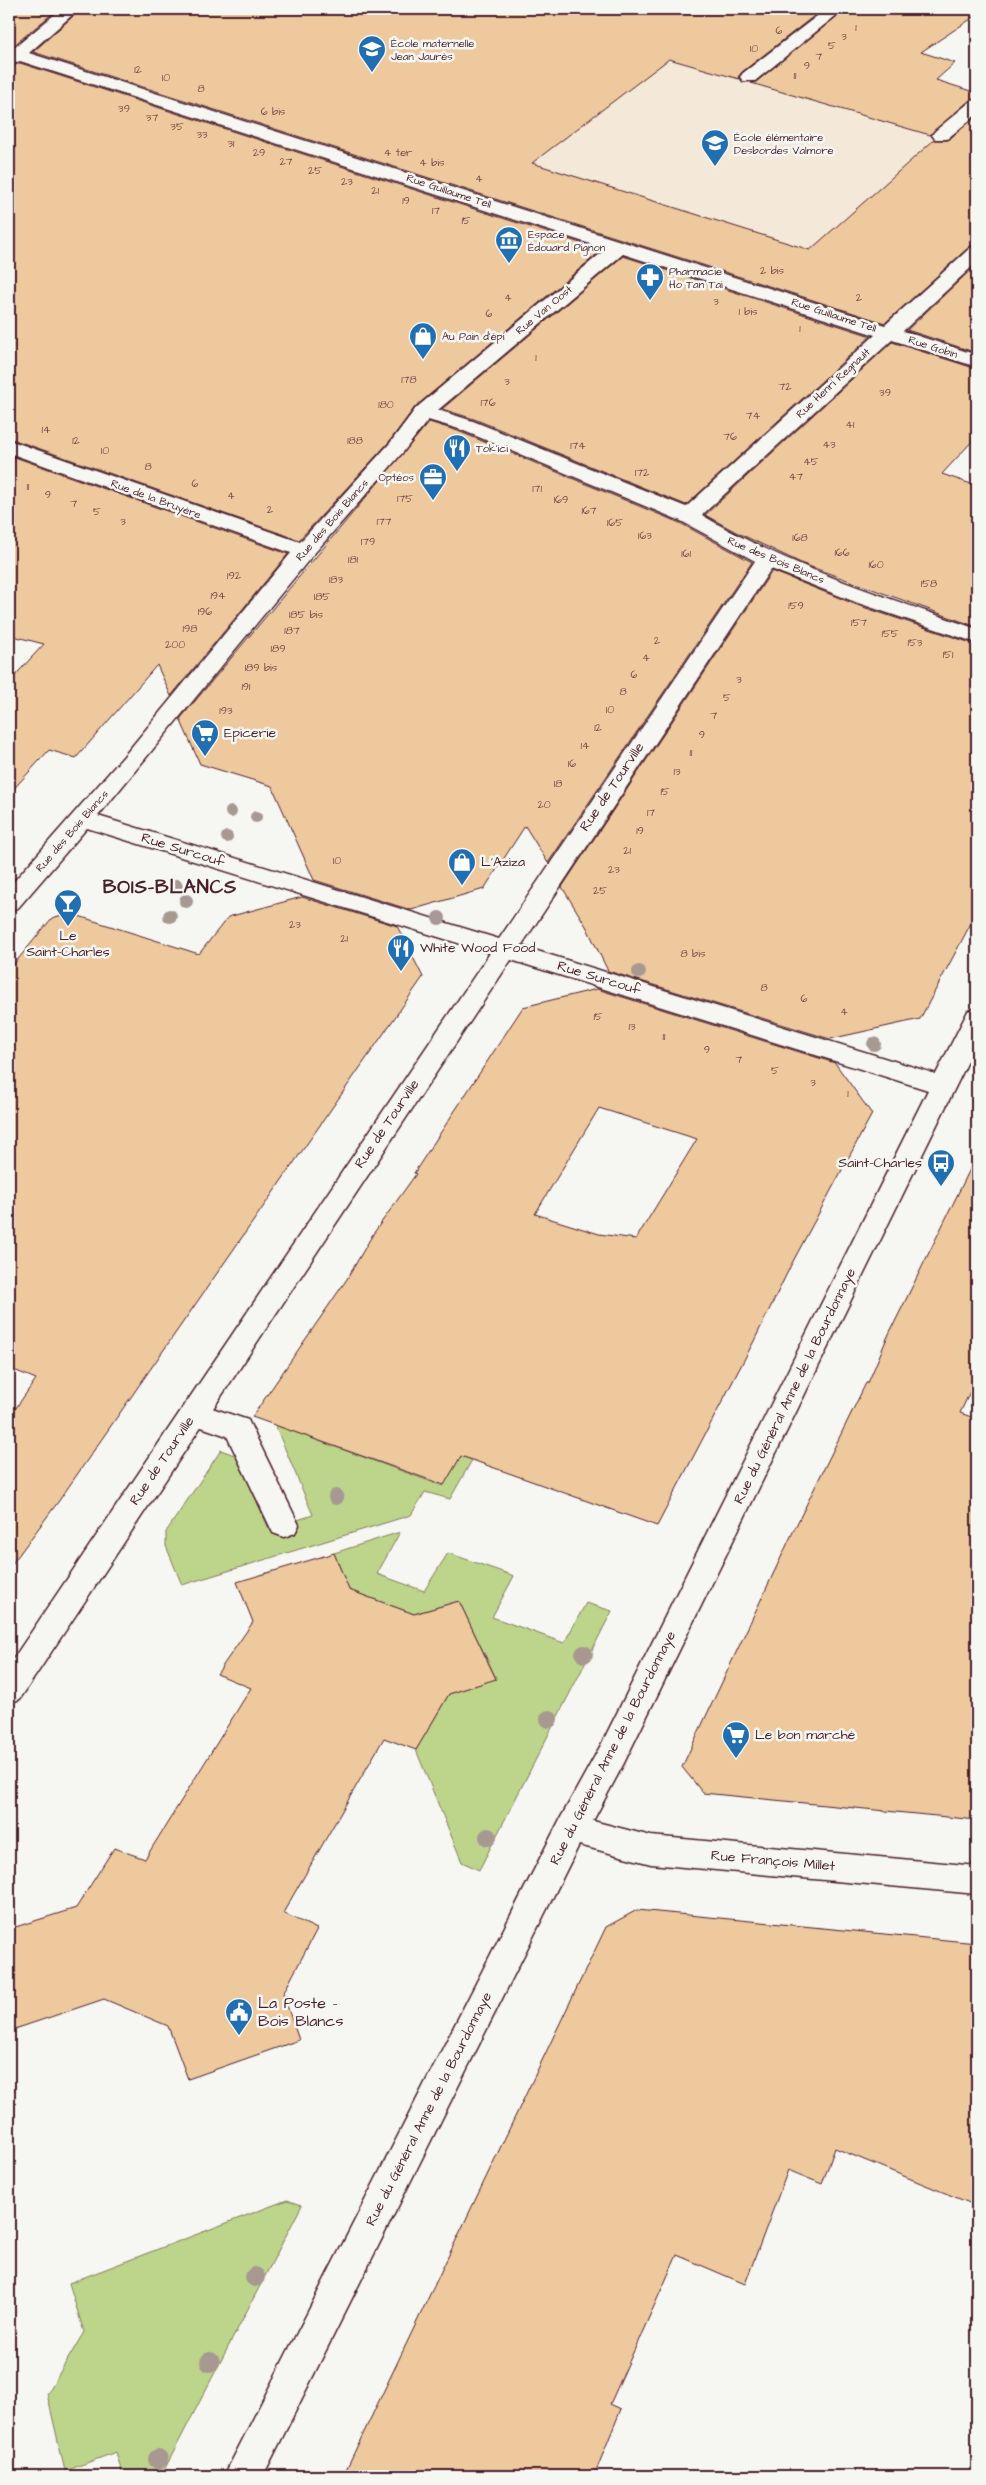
<svg xmlns="http://www.w3.org/2000/svg" width="986" height="2485" font-family="'Architects Daughter',sans-serif">
<style>
.built{fill:#f4e8d9}
.green{fill:#bdd48b;stroke:#847a5b}
.building{fill:#eec99e;stroke:#4a1f2b;fill-rule:evenodd}
.lines{fill:none;stroke-linecap:round;stroke-linejoin:round}
.lane-casing{stroke:#4a1f2b;stroke-width:3}
.street-casing{stroke:#4a1f2b;stroke-width:3}
.lane{fill:#f6f6f2;fill-rule:evenodd}
.street{fill:#f6f6f2;fill-rule:evenodd}
.tree{fill:#a79892}
.labels{text-anchor:middle;dominant-baseline:central;stroke-width:5;stroke-linejoin:round;paint-order:stroke}
.number-label{font-size:11px;fill:#734a48}
.far-poi-label{font-size:11px;fill:#4a1f2b;stroke:#f6f6f2;text-anchor:start}
.far-street-label{font-size:11px;fill:#4a1f2b;stroke:#f6f6f2}
.poi-label{font-size:14px;fill:#4a1f2b;stroke:#f6f6f2;text-anchor:start}
.street-label{font-size:14px;fill:#4a1f2b;stroke:#f6f6f2}
.near-poi-label{font-size:16px;fill:#4a1f2b;stroke:#f6f6f2;text-anchor:start}
.district-label{font-size:19px;font-weight:bold;letter-spacing:1px;fill:#4a1f2b;stroke:#f6f6f2}
</style>
<rect width="100%" height="100%" fill="#f6f6f2"/>
<filter id="ink" filterUnits="userSpaceOnUse"><feTurbulence type="fractalNoise" baseFrequency=".02" numOctaves="2"/><feDisplacementMap in="SourceGraphic" scale="10" xChannelSelector="R" yChannelSelector="G"/><feConvolveMatrix kernelMatrix="1 2 1 2 8 2 1 2 1" color-interpolation-filters="sRGB"/></filter>
<g filter="url(#ink)">
<polygon class="built" points="620,45 977,149 977,166 869,264 452,169"/>
<g class="green">
<polygon points="275,1425 443,1486 461,1456 472,1460 450,1499 425,1492 411,1515 182,1585 166,1546 166,1532 221,1450 237,1456 269,1529 313,1515"/>
<polygon points="400,1532 377,1574 424,1591 448,1553 514,1576 492,1617 564,1643 586,1603 612,1611 479,1870 462,1862 416,1750 449,1694 496,1678 459,1601 414,1614 349,1590 334,1553"/>
<polygon points="287,2200 302,2205 161,2476 123,2476 116,2452 65,2471 47,2394 84,2332 69,2283"/>
</g>
<g class="building">
<polygon points="9,9 58,9 13,46 9,45"/>
<polygon points="81,9 823,9 742,72 738,77 739,79 669,59 532,163 810,250 934,140 948,140 977,116 977,244 969,247 885,323 33,52"/>
<polygon points="846,9 977,9 977,15 921,52 955,63 936,80 977,93 977,98 970,100 930,135 751,83 756,82"/>
<polygon points="20,63 602,250 415,407 389,442 299,540 9,438 9,68"/>
<polygon points="623,256 871,336 686,505 474,419 442,409"/>
<polygon points="977,264 977,353 907,330"/>
<polygon points="892,342 977,369 977,436 942,474 977,486 977,627 803,564 736,532 705,515"/>
<polygon points="429,422 458,431 680,523 752,562 548,863 525,826 484,889 411,910 314,880 272,786 200,764 180,719"/>
<polygon points="9,455 288,554 171,696 157,665 76,758 49,750 9,794 9,682 44,644 9,635"/>
<polygon points="772,571 857,605 977,645 977,912 920,1019 830,1039 608,971 586,926 562,887"/>
<polygon points="302,897 397,926 423,977 58,1502 9,1568 9,1418 36,1379 9,1368 9,970 52,918 69,913 199,954 228,917"/>
<path d="M597 989 835 1063 872 1114 791 1265 754 1341 657 1526 461 1456 444 1485 252 1417 347 1279 373 1234 416 1174 414 1173 523 1007ZM599 1108 697 1139 636 1239 599 1234 535 1214Z"/>
<polygon points="977,1155 977,1377 960,1413 977,1419 977,1820 703,1793 682,1767 792,1534 866,1383 868,1383 887,1338"/>
<polygon points="334,1553 349,1590 414,1614 459,1601 496,1679 449,1694 416,1750 384,1738 283,1913 317,1929 283,1994 299,2040 188,2079 168,2026 104,1999 9,2031 9,1929 76,1908 114,1848 145,1859 251,1688 217,1674 253,1622 237,1582"/>
<polygon points="637,1910 977,1943 977,2206 835,2148 822,2184 788,2170 745,2284 677,2255 610,2404 621,2409 594,2476 343,2476 606,1927"/>
</g>
<g class="lines">
<g class="lane-casing">
<g id="lane">
<polygon points="977,100 977,114 947,139 935,139 932,135 935,131 971,101"/>
<polygon points="194,1402 248,1420 299,1525 295,1533 284,1537 273,1533 227,1436 184,1421 180,1413 184,1405"/>
</g>
</g>
<g class="street-casing">
<g id="street">
<path d="M61 9H79L29 53 885 325 970 248 977 246V262L903 331 977 355V367L892 340 702 515C788 567 883 596 977 629V643L858 603 771 569 521 946 936 1074 968 1011 977 1008V1043L624 1763 593 1821 651 1836 977 1866V1894L651 1864 579 1845 263 2476H224L560 1819 602 1743 928 1090 511 960 20 1699 9 1703V1665L490 953 87 828 18 908 9 910V887L124 756 291 553 9 453V440L300 542 390 443 416 408 606 249 20 61 9 66V47L14 48ZM623 254 875 335 686 507 473 421 438 410ZM428 420 459 429 681 521 755 561 499 939 98 816 312 556 404 451Z"/>
<polygon points="826,9 844,9 755,81 743,81 740,77 743,73"/>
</g>
</g>
<use href="#lane" class="lane"/>
<use href="#street" class="street"/>
</g>
<g class="tree">
<circle cx="231" cy="812" r="6"/>
<circle cx="256" cy="817" r="6"/>
<circle cx="227" cy="837" r="6"/>
<circle cx="176" cy="886" r="7"/>
<circle cx="186" cy="901" r="7"/>
<circle cx="170" cy="916" r="7"/>
<circle cx="439" cy="918" r="7"/>
<circle cx="639" cy="972" r="7"/>
<circle cx="874" cy="1044" r="7"/>
<circle cx="336" cy="1497" r="8"/>
<circle cx="584" cy="1654" r="9"/>
<circle cx="549" cy="1719" r="9"/>
<circle cx="488" cy="1837" r="9"/>
<circle cx="255" cy="2277" r="10"/>
<circle cx="210" cy="2362" r="10"/>
<circle cx="158" cy="2459" r="10"/>
</g>
</g>
<defs>
<g id="school-pin" transform="scale(1.4375)"><path d="M0 17L-7.5 6A9.5 9.5 0 1 1 7.5 6Z" fill="#1f6fb2" stroke="#f6f6f2"/><path d="M0-5L7-2L0 1L-7-2ZM-4 1L0 2.5L4 1V4Q0 6-4 4Z" fill="#fff"/></g>
<g id="museum-pin" transform="scale(1.4375)"><path d="M0 17L-7.5 6A9.5 9.5 0 1 1 7.5 6Z" fill="#1f6fb2" stroke="#f6f6f2"/><path d="M0-6L6-3V-2H-6V-3ZM-5-1h2V3h-2ZM-1-1h2V3h-2ZM3-1h2V3H3ZM-6 4H6V6H-6Z" fill="#fff"/></g>
<g id="pharmacy-pin" transform="scale(1.4375)"><path d="M0 17L-7.5 6A9.5 9.5 0 1 1 7.5 6Z" fill="#1f6fb2" stroke="#f6f6f2"/><path d="M-2-6h4v4h4v4h-4v4h-4v-4h-4v-4h4Z" fill="#fff"/></g>
<g id="shop-pin" transform="scale(1.4375)"><path d="M0 17L-7.5 6A9.5 9.5 0 1 1 7.5 6Z" fill="#1f6fb2" stroke="#f6f6f2"/><path d="M-5-2.5h2.3a2.7 3.5 0 0 1 5.4 0H5L5.5 6h-11ZM-1.5-2.5h3a1.5 2.3 0 0 0-3 0Z" fill="#fff"/></g>
<g id="restaurant-pin" transform="scale(1.4375)"><path d="M0 17L-7.5 6A9.5 9.5 0 1 1 7.5 6Z" fill="#1f6fb2" stroke="#f6f6f2"/><path d="M-5-6h1v4h1v-4h1v4h1v-4h1v5L-1.5 .5V6h-2V.5L-5-1ZM5-6V6H3V1.5H1.5Q1.5-4 5-6Z" fill="#fff"/></g>
<g id="office-pin" transform="scale(1.4375)"><path d="M0 17L-7.5 6A9.5 9.5 0 1 1 7.5 6Z" fill="#1f6fb2" stroke="#f6f6f2"/><path d="M-6-3h4V-5.5h4V-3h4V5H-6ZM-1-4.5V-3h2v-1.5ZM-6 0V1H6V0Z" fill="#fff"/></g>
<g id="supermarket-pin" transform="scale(1.4375)"><path d="M0 17L-7.5 6A9.5 9.5 0 1 1 7.5 6Z" fill="#1f6fb2" stroke="#f6f6f2"/><path d="M-6-5.5h2.5l.6 2H6L4.5 2H-2.5L-4.4-4H-6ZM-1.5 3.2a1.3 1.3 0 1 0 .1 0ZM3 3.2a1.3 1.3 0 1 0 .1 0Z" fill="#fff"/></g>
<g id="bar-pin" transform="scale(1.4375)"><path d="M0 17L-7.5 6A9.5 9.5 0 1 1 7.5 6Z" fill="#1f6fb2" stroke="#f6f6f2"/><path d="M-6-5H6L.8 .8V4.5H3.5V6h-7V4.5H-.8V.8Z" fill="#fff"/></g>
<g id="bus-pin" transform="scale(1.4375)"><path d="M0 17L-7.5 6A9.5 9.5 0 1 1 7.5 6Z" fill="#1f6fb2" stroke="#f6f6f2"/><path d="M-5-6H5V4H4V6H2V4H-2V6H-4V4H-5ZM-3.5-4V0h7V-4ZM-3.5 1.2v1.5H-2V1.2ZM2 1.2v1.5H3.5V1.2Z" fill="#fff"/></g>
<g id="civic-pin" transform="scale(1.4375)"><path d="M0 17L-7.5 6A9.5 9.5 0 1 1 7.5 6Z" fill="#1f6fb2" stroke="#f6f6f2"/><path d="M-.6-6.5H3V-4.5H.6V-3L4-1V1h2V6H-6V1h2V-1L-.6-3ZM-1.2 2.5V6h2.4V2.5Z" fill="#fff"/></g>
</defs>
<g fill-rule="evenodd">
<use href="#school-pin" x="372" y="49"/>
<use href="#school-pin" x="715" y="143"/>
<use href="#museum-pin" x="509" y="240"/>
<use href="#pharmacy-pin" x="650" y="277"/>
<use href="#shop-pin" x="423" y="336"/>
<use href="#restaurant-pin" x="457" y="448"/>
<use href="#office-pin" x="433" y="477"/>
<use href="#supermarket-pin" x="205" y="733"/>
<use href="#shop-pin" x="462" y="862"/>
<use href="#bar-pin" x="68" y="903"/>
<use href="#restaurant-pin" x="401" y="948"/>
<use href="#bus-pin" x="941" y="1163"/>
<use href="#supermarket-pin" x="736" y="1735"/>
<use href="#civic-pin" x="239" y="2012"/>
</g>
<g class="labels">
<g class="number-label">
<text x="856" y="27">1</text>
<text x="779" y="30">6</text>
<text x="844" y="36">3</text>
<text x="832" y="45">5</text>
<text x="754" y="48">10</text>
<text x="819" y="56">7</text>
<text x="807" y="65">9</text>
<text x="138" y="69">12</text>
<text x="795" y="75">11</text>
<text x="166" y="77">10</text>
<text x="201" y="88">8</text>
<text x="124" y="108">39</text>
<text x="273" y="111">6 bis</text>
<text x="152" y="117">37</text>
<text x="177" y="126">35</text>
<text x="202" y="134">33</text>
<text x="231" y="143">31</text>
<text x="259" y="152">29</text>
<text x="398" y="152">4 ter</text>
<text x="286" y="161">27</text>
<text x="432" y="162">4 bis</text>
<text x="315" y="170">25</text>
<text x="479" y="178">4</text>
<text x="347" y="181">23</text>
<text x="375" y="190">21</text>
<text x="406" y="200">19</text>
<text x="436" y="210">17</text>
<text x="466" y="220">15</text>
<text x="772" y="270">2 bis</text>
<text x="508" y="297">4</text>
<text x="859" y="297">2</text>
<text x="716" y="301">3</text>
<text x="748" y="311">1 bis</text>
<text x="489" y="313">6</text>
<text x="800" y="328">1</text>
<text x="536" y="357">1</text>
<text x="409" y="379">178</text>
<text x="507" y="381">3</text>
<text x="785" y="386">72</text>
<text x="885" y="392">39</text>
<text x="488" y="402">176</text>
<text x="386" y="404">180</text>
<text x="753" y="415">74</text>
<text x="850" y="424">41</text>
<text x="46" y="429">14</text>
<text x="730" y="436">76</text>
<text x="76" y="440">12</text>
<text x="355" y="440">188</text>
<text x="829" y="444">43</text>
<text x="578" y="445">174</text>
<text x="105" y="450">10</text>
<text x="811" y="461">45</text>
<text x="148" y="466">8</text>
<text x="642" y="472">172</text>
<text x="796" y="476">47</text>
<text x="195" y="483">6</text>
<text x="28" y="486">11</text>
<text x="537" y="488">171</text>
<text x="48" y="494">9</text>
<text x="231" y="495">4</text>
<text x="405" y="498">175</text>
<text x="561" y="499">169</text>
<text x="74" y="503">7</text>
<text x="270" y="509">2</text>
<text x="589" y="510">167</text>
<text x="97" y="511">5</text>
<text x="123" y="521">3</text>
<text x="384" y="521">177</text>
<text x="615" y="522">165</text>
<text x="645" y="535">163</text>
<text x="800" y="537">168</text>
<text x="368" y="541">179</text>
<text x="842" y="552">166</text>
<text x="686" y="553">161</text>
<text x="353" y="559">181</text>
<text x="876" y="564">160</text>
<text x="234" y="575">192</text>
<text x="336" y="579">183</text>
<text x="929" y="583">158</text>
<text x="218" y="595">194</text>
<text x="322" y="596">185</text>
<text x="796" y="605">159</text>
<text x="205" y="611">196</text>
<text x="306" y="614">185 bis</text>
<text x="859" y="622">157</text>
<text x="190" y="628">198</text>
<text x="292" y="630">187</text>
<text x="890" y="633">155</text>
<text x="657" y="640">2</text>
<text x="915" y="642">153</text>
<text x="175" y="644">200</text>
<text x="278" y="648">189</text>
<text x="948" y="654">151</text>
<text x="646" y="657">4</text>
<text x="261" y="667">189 bis</text>
<text x="634" y="674">6</text>
<text x="739" y="679">3</text>
<text x="246" y="686">191</text>
<text x="623" y="691">8</text>
<text x="727" y="697">5</text>
<text x="610" y="709">10</text>
<text x="226" y="710">193</text>
<text x="714" y="715">7</text>
<text x="598" y="727">12</text>
<text x="702" y="734">9</text>
<text x="585" y="745">14</text>
<text x="691" y="752">11</text>
<text x="572" y="763">16</text>
<text x="677" y="771">13</text>
<text x="558" y="783">18</text>
<text x="665" y="791">15</text>
<text x="544" y="804">20</text>
<text x="651" y="812">17</text>
<text x="640" y="830">19</text>
<text x="627" y="850">21</text>
<text x="337" y="860">10</text>
<text x="614" y="869">23</text>
<text x="600" y="890">25</text>
<text x="295" y="924">23</text>
<text x="344" y="938">21</text>
<text x="693" y="953">8 bis</text>
<text x="764" y="987">8</text>
<text x="804" y="998">6</text>
<text x="844" y="1011">4</text>
<text x="598" y="1016">15</text>
<text x="632" y="1026">13</text>
<text x="664" y="1036">11</text>
<text x="707" y="1049">9</text>
<text x="739" y="1059">7</text>
<text x="775" y="1070">5</text>
<text x="813" y="1082">3</text>
<text x="848" y="1093">1</text>
</g>
<g class="far-poi-label">
<text x="391" y="43">École maternelle<tspan x="391" dy="13">Jean Jaurès</tspan></text>
<text x="734" y="137">École élémentaire<tspan x="734" dy="13">Desbordes Valmore</tspan></text>
<text x="528" y="234">Espace<tspan x="528" dy="13">Édouard Pignon</tspan></text>
<text x="669" y="271">Pharmacie<tspan x="669" dy="13">Ho Tan Tai</tspan></text>
<text x="442" y="336">Au Pain d'épi</text>
<text x="476" y="448">Tok'ici</text>
<text x="414" y="477" text-anchor="end">Optéos</text>
</g>
<g class="far-street-label">
<text transform="translate(449 191) rotate(18)">Rue Guillaume Tell</text>
<text transform="translate(544 310) rotate(-40)">Rue Van Oost</text>
<text transform="translate(834 315) rotate(18)">Rue Guillaume Tell</text>
<text transform="translate(933 347) rotate(18)">Rue Gobin</text>
<text transform="translate(833 383) rotate(-43)">Rue Henri Regnault</text>
<text transform="translate(156 499) rotate(20)">Rue de la Bruyère</text>
<text transform="translate(332 520) rotate(-49)">Rue des Bois Blancs</text>
<text transform="translate(776 560) rotate(23)">Rue des Bois Blancs</text>
<text transform="translate(72 831) rotate(-49)">Rue des Bois Blancs</text>
</g>
<g class="poi-label">
<text x="224" y="733">Epicerie</text>
<text x="481" y="862">L'Aziza</text>
<text x="68" y="936" text-anchor="middle">Le<tspan x="68" dy="16">Saint-Charles</tspan></text>
<text x="420" y="948">White Wood Food</text>
<text x="922" y="1163" text-anchor="end">Saint-Charles</text>
<text x="755" y="1735">Le bon marché</text>
</g>
<g class="street-label">
<text transform="translate(612 787) rotate(-56)">Rue de Tourville</text>
<text transform="translate(183 850) rotate(17)">Rue Surcouf</text>
<text transform="translate(599 978) rotate(17)">Rue Surcouf</text>
<text transform="translate(387 1124) rotate(-56)">Rue de Tourville</text>
<text transform="translate(795 1386) rotate(-64)">Rue du Général Anne de la Bourdonnaye</text>
<text transform="translate(162 1461) rotate(-56)">Rue de Tourville</text>
<text transform="translate(613 1748) rotate(-63)">Rue du Général Anne de la Bourdonnaye</text>
<text transform="translate(773 1861) rotate(5)">Rue François Millet</text>
<text transform="translate(429 2109) rotate(-63)">Rue du Général Anne de la Bourdonnaye</text>
</g>
<g class="near-poi-label">
<text x="258" y="2003">La Poste -<tspan x="258" dy="18">Bois Blancs</tspan></text>
</g>
<g class="district-label">
<text x="170" y="887">BOIS-BLANCS</text>
</g>
</g>
<rect width="986" height="2485" fill="none" stroke="#f6f6f2" stroke-width="30"/>
<rect x="15" y="15" width="956" height="2455" fill="none" stroke="#4a1f2b" stroke-width="2" filter="url(#ink)"/>
</svg>
